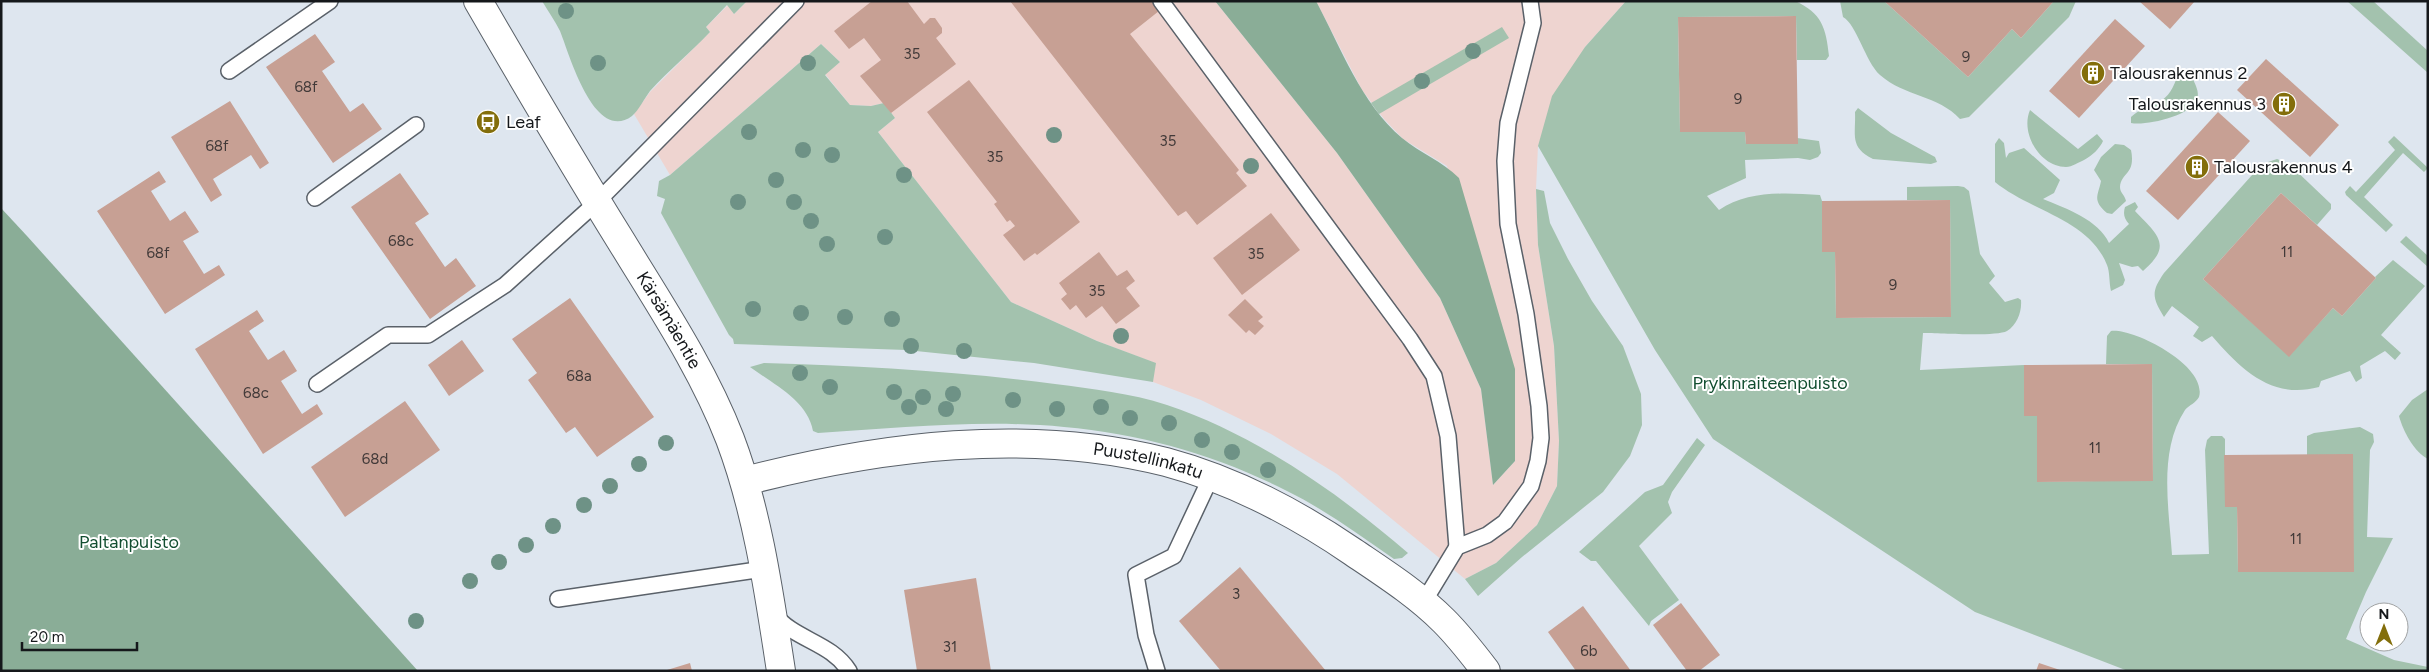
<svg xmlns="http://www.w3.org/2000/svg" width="2429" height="672" font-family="Figtree,sans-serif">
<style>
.commercial{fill:#eed4d0}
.green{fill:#a3c2ae}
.forest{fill:#8aad97}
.building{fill:#c7a094}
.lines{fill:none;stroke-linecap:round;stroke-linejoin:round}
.service-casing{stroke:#5a6169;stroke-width:18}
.minor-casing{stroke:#5a6169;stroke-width:30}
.tertiary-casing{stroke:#5a6169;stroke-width:30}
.service{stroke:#fff;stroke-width:15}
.minor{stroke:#fff;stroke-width:28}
.tertiary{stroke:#fff;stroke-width:28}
.tree{fill:#6e9286}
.labels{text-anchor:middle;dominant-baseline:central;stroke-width:4;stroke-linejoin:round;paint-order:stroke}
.number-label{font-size:15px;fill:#423a39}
.poi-label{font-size:18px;fill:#15181b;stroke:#fff;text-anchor:start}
.street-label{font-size:18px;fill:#15181b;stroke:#fff}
.park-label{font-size:18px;fill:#124e30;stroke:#fff}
</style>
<rect width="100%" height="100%" fill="#dee6ef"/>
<polygon class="commercial" points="747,1 1215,1 1337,153 1440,298 1481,389 1493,485 1515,461 1447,166 1403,139 1384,119 1362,90 1316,1 1626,1 1585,47 1538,146 1536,189 1538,245 1554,346 1559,441 1557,486 1537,525 1496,563 1465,579 1337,474 1271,434 1201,400 1153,382 1155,363 1097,341 1011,302 878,132 895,118 884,103 871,106 850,105 825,74 840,62 821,44 670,175 634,114 650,92 710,32 706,27 728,5 734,14"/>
<g class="green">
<path d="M542 1H747L734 14 727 5 706 27 710 32C691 52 669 70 650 91 644 99 639 110 632 116 594 144 569 53 560 31 555 21 548 11 542 1Z"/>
<path d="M1626 1H1795C1822 13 1826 28 1829 56L1826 60H1797L1796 16 1678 17 1680 132H1745L1746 144H1797V138L1819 141 1821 153 1818 157 1810 160 1798 158 1745 160 1746 178 1707 196 1719 210C1748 190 1786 193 1820 195L1822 201V252H1835L1836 318 1951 317 1950 200H1907V187L1958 186 1964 187 1969 191 1980 254 1995 276 1989 283 2005 302 2018 298 2021 300C2022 312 2017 325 2007 331 1996 337 1938 333 1923 333L1920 370 2024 365V416H2037L2038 482 2153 480 2152 364H2106L2107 336 2111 331C2134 328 2208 366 2199 397 2196 403 2189 405 2185 410 2158 451 2169 509 2172 555L2209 554 2205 450 2207 440 2211 436H2222L2225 439V507H2237L2238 572H2354L2307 455V436L2314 433 2360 427 2373 434 2374 442 2370 450 2367 537 2393 538 2366 592 2346 639 2394 660 2428 667V671H2128L1975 612 1713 439 1655 350 1538 146 1552 96 1585 47Z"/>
<path d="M1840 1H1884L1968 77 2012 29 2021 38 2054 1H2076L2069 17 1969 117 1960 119C1938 95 1905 97 1880 75 1865 61 1857 25 1843 17Z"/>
<polygon points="2347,1 2373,1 2428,51 2428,73"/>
<polygon points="1502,27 1509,38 1379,114 1371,103"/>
<polygon points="821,44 840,62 825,75 850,105 871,106 884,103 895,118 878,132 1011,302 1097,341 1156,363 1153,382 1034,363 906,350 734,344 733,339 729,335 661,213 665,199 657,196 659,181 670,175"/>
<path d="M2181 74 2192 77C2195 84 2200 92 2197 100 2190 116 2146 126 2131 123V117C2151 99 2166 110 2177 77Z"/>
<path d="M1858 108 1891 133 1935 157 1937 162 1931 164 1873 159C1849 147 1856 135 1855 112Z"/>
<path d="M2030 110 2078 149 2097 134 2103 141C2100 148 2092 156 2084 160 2079 162 2072 167 2066 167 2040 167 2020 133 2030 110Z"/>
<polygon points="2394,136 2428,168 2424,172 2403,153 2364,197 2393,225 2386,232 2346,195 2345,192 2350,186 2356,192 2395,150 2388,142"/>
<path d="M1999 138 2004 143 2006 158 2009 153 2024 148 2060 180 2054 193 2043 199C2065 208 2099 220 2109 243L2129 224C2124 218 2123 214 2125 207L2135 202 2138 207 2135 211C2158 235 2173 245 2143 271L2138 266 2132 267 2119 263 2125 280 2123 285 2111 291C2109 283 2110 272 2107 265 2089 219 2030 211 1995 182V144Z"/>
<path d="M2115 144 2124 145 2131 150C2136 175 2121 172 2120 187 2120 193 2125 195 2126 201L2112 214 2107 213C2092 200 2098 196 2101 181L2094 170 2101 157Z"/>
<path d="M2277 159 2289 164 2331 204V209L2317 225 2281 193 2203 279 2289 356 2333 308 2342 316 2376 278 2375 277 2393 260 2425 286 2381 335 2401 353 2395 360 2385 351 2360 366 2362 378 2356 382 2350 371 2321 381 2319 387C2271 400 2241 369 2212 336L2202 342 2193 336 2199 327 2172 306 2164 317C2152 297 2151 292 2164 273L2262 164Z"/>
<polygon points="1536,189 1544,191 1550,223 1568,259 1592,301 1623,346 1641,394 1642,425 1630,456 1603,492 1522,557 1478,596 1465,579 1496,563 1537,525 1557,486 1559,441 1554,346 1538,245"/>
<polygon points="2406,236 2428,256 2428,267 2400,242"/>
<path d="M764 363C861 366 958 371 1055 384 1093 389 1130 393 1167 405 1256 435 1337 492 1408 553L1402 558 1394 559C1358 534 1324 509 1285 490 1216 455 1142 434 1064 427 984 419 898 428 818 433L813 431C808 401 773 384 750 367Z"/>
<path d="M2428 389V459C2414 452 2403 431 2399 416L2412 400Z"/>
<polygon points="1697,438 1705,445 1672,492 1668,502 1672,513 1639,546 1679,600 1651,621 1649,626 1596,561 1591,561 1579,552 1645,492 1663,485"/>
</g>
<g class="forest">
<path d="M1215 1H1316C1341 48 1361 103 1402 138 1420 153 1442 161 1459 178L1515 369V461L1493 485 1481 389 1440 298 1337 153Z"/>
<polygon points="1,208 27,236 418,671 1,671"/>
</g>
<g class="building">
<polygon points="872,1 907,1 924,24 930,18 935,18 942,28 942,33 936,38 956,64 891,113 860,76 881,60 864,38 849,49 834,31"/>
<polygon points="1010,1 1151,1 1159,11 1130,34 1239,170 1236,173 1247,186 1197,225 1186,211 1178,216"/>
<polygon points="1884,1 2054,1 2021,38 2012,29 1968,77"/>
<polygon points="2139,1 2195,1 2170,29"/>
<polygon points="1796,16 1798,144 1746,144 1745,132 1680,132 1678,17"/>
<polygon points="2115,19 2145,46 2079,118 2049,91"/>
<polygon points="315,34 335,62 322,71 350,112 363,103 382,129 333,163 266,67"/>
<polygon points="2266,59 2339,125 2310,157 2237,90"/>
<polygon points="969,80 1080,222 1037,255 1035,253 1024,261 1003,235 1015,226 1010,220 1007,222 994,204 997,202 927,112"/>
<polygon points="230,101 269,163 260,169 251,155 213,179 222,195 211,202 171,137"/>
<polygon points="2218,112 2250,141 2178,220 2146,191"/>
<polygon points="159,171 166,182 151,191 170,221 185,211 199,232 183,241 204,274 219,265 225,275 165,314 97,211"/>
<polygon points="400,173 429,214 415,223 445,267 456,258 476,286 430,319 351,207"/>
<polygon points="2281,193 2376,278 2342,316 2333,308 2289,357 2203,279"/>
<polygon points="1950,200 1951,317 1836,318 1835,252 1822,252 1822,201"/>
<polygon points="1271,213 1300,250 1242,295 1213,258"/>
<polygon points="1099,252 1117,276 1127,270 1135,281 1126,288 1140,306 1116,324 1102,306 1086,318 1076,305 1070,310 1061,299 1067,294 1059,283"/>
<polygon points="570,298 654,417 597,457 575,427 566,433 528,380 537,373 512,339"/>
<polygon points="1245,299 1263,317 1258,321 1264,326 1255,335 1249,330 1246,333 1228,315"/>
<polygon points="257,310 264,321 249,331 268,360 284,350 297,371 281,381 302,414 317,404 323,414 263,454 195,349"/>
<polygon points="462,340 484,371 449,396 428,365"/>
<polygon points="2152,364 2153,481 2037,482 2037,416 2024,416 2024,365"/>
<polygon points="405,401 440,450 345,517 311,467"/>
<polygon points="2353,454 2354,572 2238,572 2237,507 2225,507 2224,455"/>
<polygon points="1240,567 1326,671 1221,671 1179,621"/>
<polygon points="976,578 991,671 917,671 904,590"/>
<polygon points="1681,603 1720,655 1699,671 1687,671 1653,625"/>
<polygon points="1583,606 1631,671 1576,671 1548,632"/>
<polygon points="690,663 692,671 667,671 667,670"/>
<polygon points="2039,663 2060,670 2060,671 2036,671"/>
</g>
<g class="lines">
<g class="service-casing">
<g id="service">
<polyline points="1161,1 1410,339 1434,376 1448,436 1457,547"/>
<polyline points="229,71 330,1"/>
<polyline points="315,198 416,125"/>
<polyline points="317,384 388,335 428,335 505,285 597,202 796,1"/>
<polyline points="558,599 764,569"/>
<polyline points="1423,603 1457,547 1487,535 1505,522 1531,486 1538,461 1541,438 1539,406 1526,314 1508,224 1505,161 1508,123 1533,23 1530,1"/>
<path d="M774 614C794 640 831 642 849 671"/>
<polyline points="1157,671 1146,635 1136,575 1174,556 1211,477"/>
</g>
</g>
<g class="minor-casing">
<g id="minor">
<path id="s1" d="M745 481C880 446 1028 427 1166 462 1233 480 1296 513 1353 552 1384 573 1417 594 1444 621 1459 636 1473 654 1486 671"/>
</g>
</g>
<g class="tertiary-casing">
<g id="tertiary">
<path id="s2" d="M478 1C525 82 572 162 621 241 660 305 703 369 730 439 758 513 769 593 781 671"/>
</g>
</g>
<use href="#service" class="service"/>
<use href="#minor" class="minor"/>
<use href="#tertiary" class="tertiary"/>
</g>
<g class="tree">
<circle cx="566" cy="11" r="8"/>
<circle cx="1473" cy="51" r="8"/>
<circle cx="598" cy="63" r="8"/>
<circle cx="808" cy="63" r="8"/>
<circle cx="1422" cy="81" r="8"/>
<circle cx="749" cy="132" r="8"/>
<circle cx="1054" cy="135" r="8"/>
<circle cx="803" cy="150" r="8"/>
<circle cx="832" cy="155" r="8"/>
<circle cx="1251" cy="166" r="8"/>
<circle cx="904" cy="175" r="8"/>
<circle cx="776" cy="180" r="8"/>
<circle cx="738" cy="202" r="8"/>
<circle cx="794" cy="202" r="8"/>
<circle cx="811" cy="221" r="8"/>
<circle cx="885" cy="237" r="8"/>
<circle cx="827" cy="244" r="8"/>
<circle cx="753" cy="309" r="8"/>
<circle cx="801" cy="313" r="8"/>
<circle cx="845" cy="317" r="8"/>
<circle cx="892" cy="319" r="8"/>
<circle cx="1121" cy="336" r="8"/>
<circle cx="911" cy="346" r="8"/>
<circle cx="964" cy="351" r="8"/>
<circle cx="800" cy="373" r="8"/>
<circle cx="830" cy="387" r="8"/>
<circle cx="894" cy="392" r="8"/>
<circle cx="953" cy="394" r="8"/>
<circle cx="923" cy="397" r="8"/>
<circle cx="1013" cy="400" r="8"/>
<circle cx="909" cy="407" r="8"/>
<circle cx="1101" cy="407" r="8"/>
<circle cx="946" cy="409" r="8"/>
<circle cx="1057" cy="409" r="8"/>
<circle cx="1130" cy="418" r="8"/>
<circle cx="1169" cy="423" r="8"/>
<circle cx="1202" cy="440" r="8"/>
<circle cx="666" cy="443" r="8"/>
<circle cx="1232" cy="452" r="8"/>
<circle cx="639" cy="464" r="8"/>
<circle cx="1268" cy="470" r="8"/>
<circle cx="610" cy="486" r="8"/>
<circle cx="584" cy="505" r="8"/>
<circle cx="553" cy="526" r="8"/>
<circle cx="526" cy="545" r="8"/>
<circle cx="499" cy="562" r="8"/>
<circle cx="470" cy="581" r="8"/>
<circle cx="416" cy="621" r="8"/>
</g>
<defs>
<g id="building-disc" transform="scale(1.25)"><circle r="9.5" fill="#836e0b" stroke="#fff"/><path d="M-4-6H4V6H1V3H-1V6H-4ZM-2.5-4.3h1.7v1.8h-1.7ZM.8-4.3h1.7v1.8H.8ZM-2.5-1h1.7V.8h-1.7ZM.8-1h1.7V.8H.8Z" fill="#fff"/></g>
<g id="bus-disc" transform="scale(1.25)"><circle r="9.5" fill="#836e0b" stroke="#fff"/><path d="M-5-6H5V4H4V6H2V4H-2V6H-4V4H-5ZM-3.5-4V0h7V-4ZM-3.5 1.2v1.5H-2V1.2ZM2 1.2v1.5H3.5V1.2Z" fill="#fff"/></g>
</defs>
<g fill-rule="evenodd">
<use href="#building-disc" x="2093" y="73"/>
<use href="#building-disc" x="2284" y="104"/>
<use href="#bus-disc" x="488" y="122"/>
<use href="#building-disc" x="2197" y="167"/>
</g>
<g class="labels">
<g class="number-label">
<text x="912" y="54">35</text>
<text x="1966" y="57">9</text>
<text x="306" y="87">68f</text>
<text x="1738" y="99">9</text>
<text x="1168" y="141">35</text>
<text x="217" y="146">68f</text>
<text x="995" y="157">35</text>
<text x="401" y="241">68c</text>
<text x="2287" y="252">11</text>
<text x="158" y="253">68f</text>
<text x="1256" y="254">35</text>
<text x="1893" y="285">9</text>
<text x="1097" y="291">35</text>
<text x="579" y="376">68a</text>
<text x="256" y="393">68c</text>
<text x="2095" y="448">11</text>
<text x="375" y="459">68d</text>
<text x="2296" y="539">11</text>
<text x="1236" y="594">3</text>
<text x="950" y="647">31</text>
<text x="1589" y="651">6b</text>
</g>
<g class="poi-label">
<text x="2110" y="73">Talousrakennus 2</text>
<text x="2266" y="104" text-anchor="end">Talousrakennus 3</text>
<text x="506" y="122">Leaf</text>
<text x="2214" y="167">Talousrakennus 4</text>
</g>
<g class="street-label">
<text stroke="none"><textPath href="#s2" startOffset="372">Kärsämäentie</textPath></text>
<text stroke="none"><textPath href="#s1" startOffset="408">Puustellinkatu</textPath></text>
</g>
<g class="park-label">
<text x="1770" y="383">Prykinraiteenpuisto</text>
<text x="129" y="542">Paltanpuisto</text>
</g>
</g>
<rect width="2429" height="672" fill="none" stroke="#15181b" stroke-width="5"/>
<g transform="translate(2384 627)"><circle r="24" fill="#ffffff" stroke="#a1a3a4"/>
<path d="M0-4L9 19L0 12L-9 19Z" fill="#836e0b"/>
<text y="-8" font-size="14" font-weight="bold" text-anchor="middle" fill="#15181b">N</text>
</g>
<path d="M22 642v8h115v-8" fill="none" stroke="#15181b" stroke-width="2.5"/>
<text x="30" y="642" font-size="15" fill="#15181b" stroke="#ffffff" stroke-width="4" paint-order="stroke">20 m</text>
</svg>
